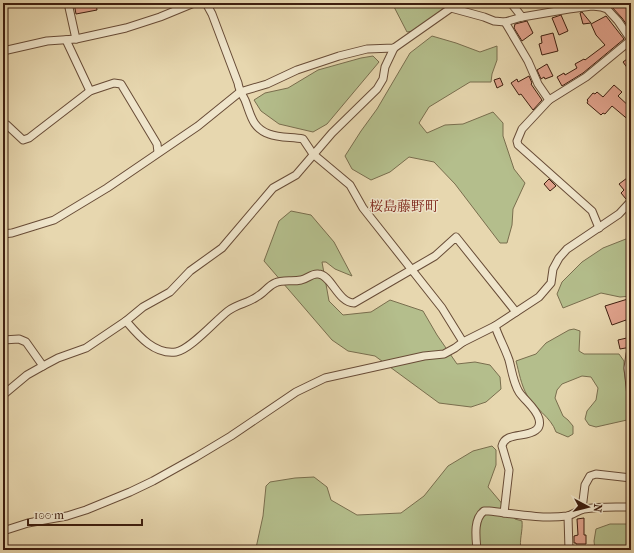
<svg xmlns="http://www.w3.org/2000/svg" width="634" height="553" font-family="'IM FELL French Canon','Noto Serif JP',serif">
<style>
.green{fill:#b4be8c;stroke:#796e4e}
.building{fill:#e1a38d;stroke:#3e1e0f}
.lines{fill:none;stroke-linecap:round;stroke-linejoin:round}
.street-casing{stroke:#684c37;stroke-width:9}
.street{stroke:#efe5cb;stroke-width:7}
.labels{text-anchor:middle;dominant-baseline:central;stroke-width:3;stroke-linejoin:round;paint-order:stroke}
.quarter-label{font-size:14px;fill:#7a1f14;stroke:#efe5cb}
</style>
<rect width="100%" height="100%" fill="#e7d7af"/>
<filter id="stains"><feTurbulence type="fractalNoise" baseFrequency=".005" numOctaves="4"/><feColorMatrix values="0 0 0 0 .2 0 0 0 0 .09 0 0 0 0 .02 0 0 0 .5 -.17"/></filter>
<radialGradient id="worn" r=".72"><stop offset=".6" stop-color="#630" stop-opacity="0"/><stop offset="1" stop-color="#630" stop-opacity=".3"/></radialGradient>
<g class="green">
<polygon points="392,3 444,3 443,9 413,31 407,32"/>
<polygon points="432,36 456,43 480,52 497,46 497,60 492,74 491,82 470,82 429,107 419,123 427,133 445,125 463,124 493,112 503,123 503,136 514,169 525,183 513,209 512,225 507,243 500,243 455,184 434,162 409,157 390,172 371,180 352,169 345,156 361,131 377,109 410,53"/>
<polygon points="373,56 379,62 327,124 313,132 279,124 261,111 254,100 265,93 288,88 318,70 361,58"/>
<polygon points="291,211 311,215 334,242 352,276 335,269 326,262 322,262 329,301 343,315 371,312 390,300 423,311 437,335 457,364 475,362 490,365 500,377 501,389 486,402 471,407 439,403 375,356 348,351 332,340 264,261 279,221"/>
<polygon points="631,237 631,296 620,297 601,293 563,308 557,294 562,282 582,262 603,248"/>
<path d="M574 329 580 331 579 351 584 354H619L624 361V370L631 417 627 420 596 427 589 425 585 419 587 411 596 400 598 388 591 377 582 376 562 384 557 390 555 398 563 416 568 420 573 426V434L568 437 556 432C551 417 535 409 527 395 521 385 519 372 516 361L536 354 546 343 569 330Z"/>
<path d="M492 446 496 450V465L488 487 515 519 522 521C523 531 519 540 521 550H230L231 549 256 548 263 516 266 486 270 482 295 478 314 477 327 487 331 500 357 515 401 513 424 496 448 466 473 451Z"/>
<polygon points="610,524 631,524 631,550 595,550 594,541 596,529"/>
</g>
<g class="building">
<polygon points="74,3 96,3 97,10 76,14"/>
<polygon points="605,3 626,3 631,10 631,31 622,18 611,6"/>
<polygon points="582,12 591,23 583,24 580,13"/>
<polygon points="561,15 568,31 559,35 552,18"/>
<polygon points="606,16 624,39 583,73 562,86 557,77 564,73 565,75 577,68 575,64 584,59 585,60 605,45 596,35 591,24"/>
<polygon points="527,21 533,33 522,41 514,28 515,24"/>
<polygon points="553,33 558,51 542,55 539,44 542,43 541,36"/>
<polygon points="631,56 631,73 623,62"/>
<polygon points="547,64 553,76 545,79 544,77 541,79 537,70"/>
<polygon points="529,76 532,83 531,84 542,100 533,110 521,94 519,95 511,83 517,79 518,82"/>
<polygon points="500,78 503,85 497,88 494,80"/>
<polygon points="614,85 622,92 618,96 631,108 631,122 612,106 605,114 603,113 601,115 587,103 588,101 587,100 593,93 595,94 597,92 603,97"/>
<polygon points="631,175 631,188 628,191 631,196 626,199 621,193 624,190 619,184"/>
<polygon points="549,179 556,186 550,191 544,184"/>
<polygon points="631,298 631,333 626,320 612,325 605,306"/>
<polygon points="631,337 631,347 620,349 618,340"/>
<polygon points="584,518 584,535 586,535 586,544 576,544 576,543 574,543 574,536 578,535 577,519"/>
</g>
<g class="lines">
<g class="street-casing">
<g id="street">
<polyline points="68,3 76,39"/>
<path d="M206 3 212 14 238 83C239 90 242 94 245 100 251 115 252 128 269 134 279 138 292 137 303 139L313 154 350 185 363 208 442 308 463 342"/>
<polyline points="444,3 451,8 484,17 494,21 505,22 522,17 569,9 592,6 601,7 607,9 618,21 631,40"/>
<polyline points="511,3 522,17"/>
<polyline points="505,22 528,61 538,84 549,100"/>
<polyline points="66,40 90,91"/>
<polyline points="3,51 47,41 76,39 126,28 160,17 194,3"/>
<polyline points="3,123 7,125 23,140 29,138 90,91 114,83 121,84 157,144 158,152"/>
<polyline points="599,228 592,211 518,145 517,141 522,129 549,100 586,77 631,40"/>
<polyline points="3,234 12,233 54,220 107,188 198,126 240,92 267,84 297,70 339,56 367,49 394,48 451,8"/>
<path d="M126 321C138 335 154 355 176 352 190 350 216 320 228 311 237 304 249 303 258 296 264 293 268 286 275 283 283 279 292 282 301 280 307 279 312 273 318 274 331 274 338 303 354 303L435 256 456 237 516 312"/>
<path d="M495 326C499 338 505 348 509 360 512 371 513 382 519 392 525 401 536 408 539 419 540 423 540 427 536 430 526 438 505 432 502 446L509 470 504 513"/>
<polyline points="3,340 19,339 26,342 43,366"/>
<polyline points="631,354 630,354 628,368 631,396"/>
<polyline points="3,395 27,375 43,366 58,358 86,348 126,321 143,307 170,292 190,271 222,248 273,188 296,175 332,133 377,89 383,79 385,67 394,48"/>
<polyline points="582,509 585,485 590,476 596,474 631,478"/>
<polyline points="568,516 569,550"/>
<polyline points="3,531 28,523 67,516 86,510 130,492 153,481 196,457 231,436 296,392 325,378 424,356 444,354 455,348 463,342 495,326 539,297 551,283 553,269 559,258 567,249 619,214 631,201"/>
<path d="M477 550C476 538 473 519 484 511H489C515 514 541 519 567 516 573 515 578 510 584 509 600 506 615 507 631 507"/>
</g>
</g>
<use href="#street" class="street"/>
</g>
<g class="labels">
<g class="quarter-label">
<text x="404" y="206">桜島藤野町</text>
</g>
</g>
<rect width="634" height="553" fill="none" stroke="#e7d7af" stroke-width="16"/>
<rect x="4" y="4" width="626" height="545" fill="none" stroke="#3e1e0f" stroke-width="2"/>
<rect x="8" y="8" width="618" height="537" fill="none" stroke="#3e1e0f"/>
<g transform="translate(588 507) rotate(97)" stroke="#efe5cb" stroke-width="3" paint-order="stroke">
<path d="M0-3L7 15L0 10L-7 15Z" fill="#3e1e0f"/>
<text y="-6" font-size="11" font-weight="bold" text-anchor="middle" fill="#3e1e0f">N</text>
</g>
<path d="M28 519v6h114v-6" fill="none" stroke="#3e1e0f" stroke-width="2"/>
<text x="34" y="519" font-size="12" fill="#3e1e0f" stroke="#efe5cb" stroke-width="3" paint-order="stroke">100 m</text>
<rect width="100%" height="100%" filter="url(#stains)"/>
<rect width="100%" height="100%" fill="url(#worn)"/>
</svg>
